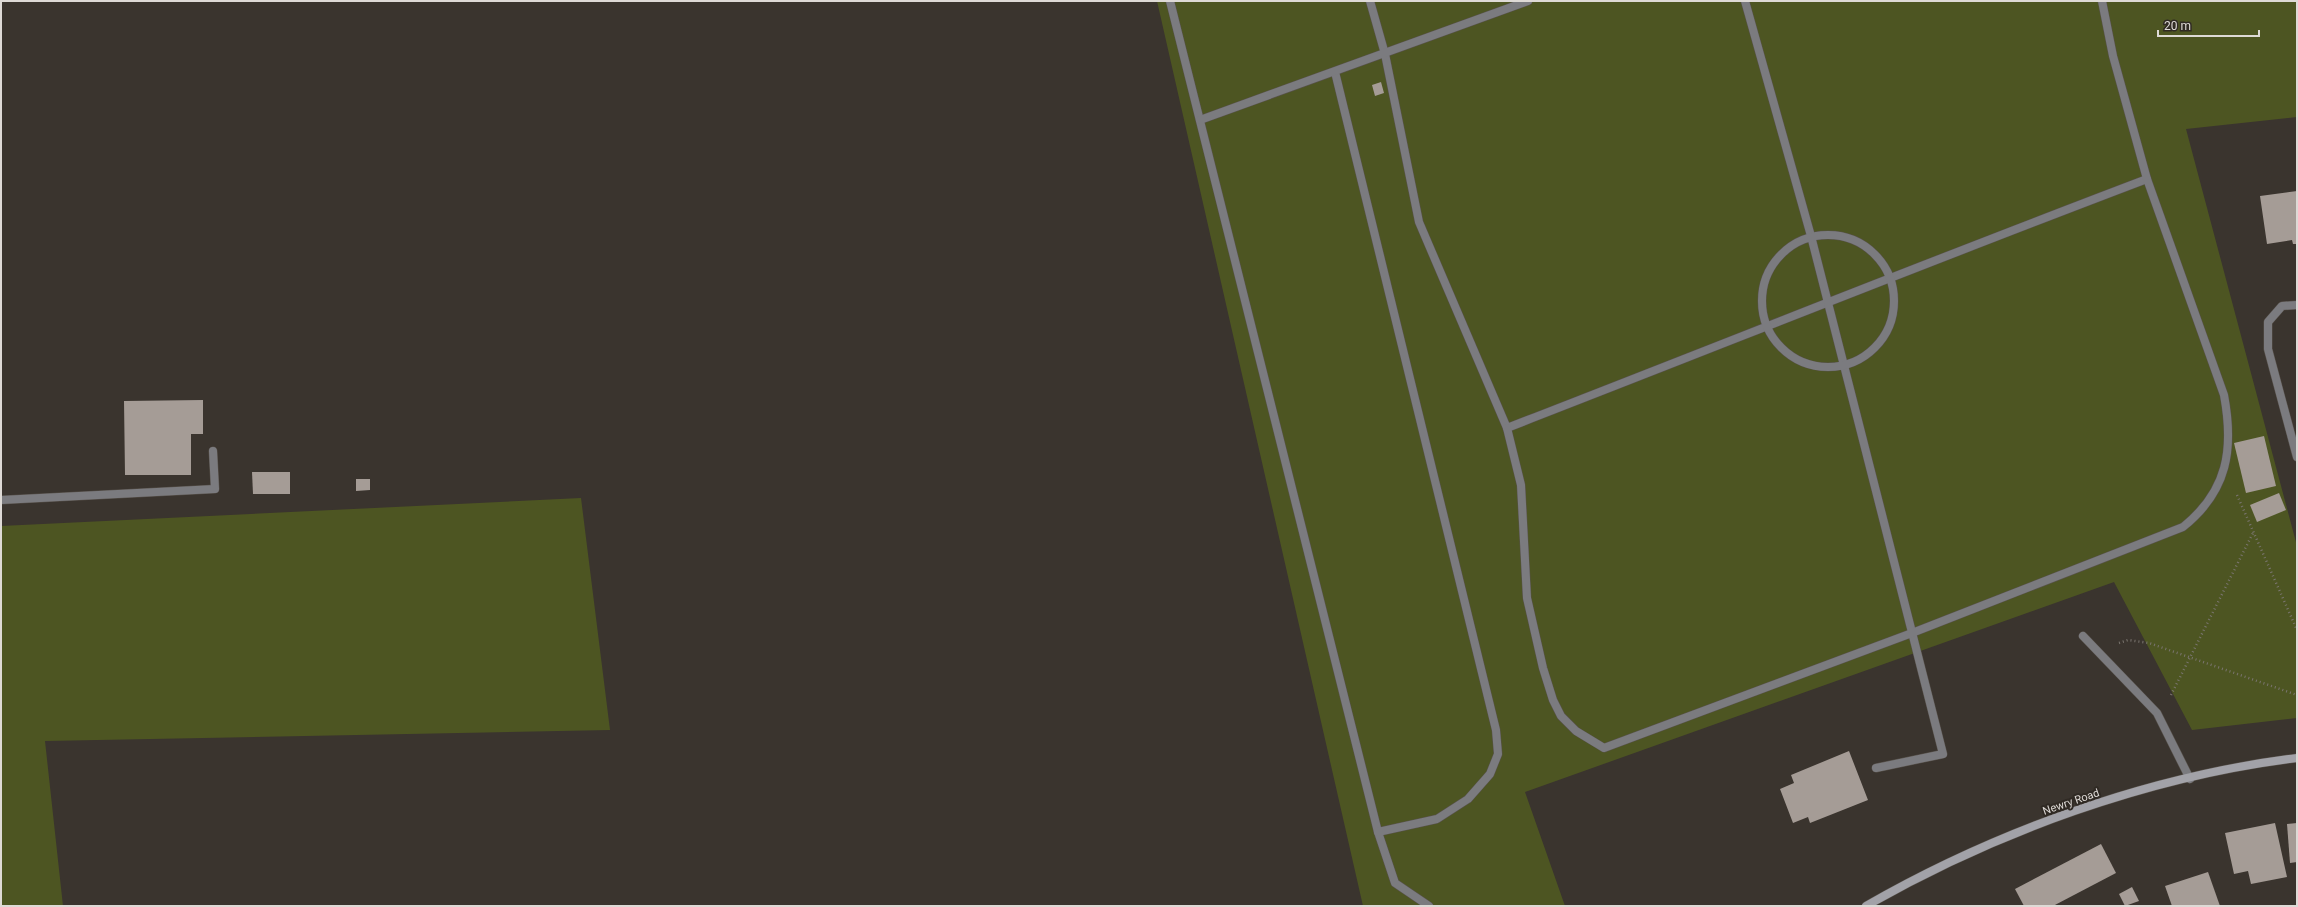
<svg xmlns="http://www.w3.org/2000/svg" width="2298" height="907" font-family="Roboto,sans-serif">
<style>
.green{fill:#4d5522}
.building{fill:#a59c96}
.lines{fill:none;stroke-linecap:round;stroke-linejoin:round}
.service-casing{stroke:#58524c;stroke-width:9}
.minor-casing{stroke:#58524c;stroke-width:9}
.secondary-casing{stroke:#58524c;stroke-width:9}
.path{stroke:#7a756f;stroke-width:2.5;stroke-dasharray:1 3;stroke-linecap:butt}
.service{stroke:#7b7b7f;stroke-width:8}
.minor{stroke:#7b7b7f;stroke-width:8}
.secondary{stroke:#a2a2a8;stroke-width:8}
.labels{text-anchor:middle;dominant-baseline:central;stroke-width:4;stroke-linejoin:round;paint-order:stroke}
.street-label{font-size:11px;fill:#dedad6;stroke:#302a24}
</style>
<rect width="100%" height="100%" fill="#3a342e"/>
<g class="green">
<polygon points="1157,1 2297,1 2297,117 2186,129 2297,546 2297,718 2192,730 2114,582 1525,792 1565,906 1363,906"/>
<polygon points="581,498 610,730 45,741 63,906 1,906 1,526"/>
</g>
<g class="building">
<polygon points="1381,82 1384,93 1375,96 1372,85"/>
<polygon points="2297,191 2297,244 2293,244 2292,240 2267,244 2260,196"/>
<polygon points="203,400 203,434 191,434 191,475 125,475 124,401"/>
<polygon points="2264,436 2276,486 2246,493 2234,443"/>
<polygon points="252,472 290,472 290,494 253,494"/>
<polygon points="356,479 370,479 370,490 356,491"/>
<polygon points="2279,493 2286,510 2257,522 2250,505"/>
<polygon points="1849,751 1868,800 1810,823 1808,817 1793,823 1780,789 1794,783 1791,775"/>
<polygon points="2275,823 2287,877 2251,884 2248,871 2234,874 2225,833"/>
<polygon points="2297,823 2297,862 2290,863 2287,824"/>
<polygon points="2101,844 2116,873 2053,906 2024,906 2015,889"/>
<polygon points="2208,872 2220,906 2172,906 2165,886"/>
<polygon points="2132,887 2139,901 2125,906 2119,894"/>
</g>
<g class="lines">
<g class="service-casing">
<g id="service">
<polyline points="1170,1 1378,832 1395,883 1429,906"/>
<path d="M1370 1 1385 54 1419 222 1507 428C1721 345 1933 260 2147 179"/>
<polyline points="1745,1 1811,236 1943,754 1876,768"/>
<polyline points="1335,72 1496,730 1498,754 1490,774 1468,799 1437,819 1378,832"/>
<polyline points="1200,120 1528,1"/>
<circle cx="1828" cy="301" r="66"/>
<path d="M1507 428 1521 485 1527 598 1543 668 1553 700 1561 716 1576 731 1604 748 1912 633 2183 527C2228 491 2234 449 2224 395L2147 179 2113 56 2102 1"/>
<polyline points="1,500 215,489 213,451"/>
<polyline points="2083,636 2157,713 2190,779"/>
</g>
</g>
<g class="minor-casing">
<polyline id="minor" points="2297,305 2282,306 2268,322 2268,349 2297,457"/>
</g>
<g class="secondary-casing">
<path id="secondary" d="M1866 906C1995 832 2149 776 2297 758"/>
</g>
<g class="path">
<polyline points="2237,495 2297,630"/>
<polyline points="2119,643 2128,640 2149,643 2297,695"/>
<polyline points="2171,695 2254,531"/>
</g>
<use href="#service" class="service"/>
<use href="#minor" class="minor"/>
<use href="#secondary" class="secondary"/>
</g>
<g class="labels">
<g class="street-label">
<text transform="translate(2071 802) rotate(-19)">Newry Road</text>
</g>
</g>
<rect width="2298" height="907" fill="none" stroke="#dedad6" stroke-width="4"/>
<path d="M2158 30v6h101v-6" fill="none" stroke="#dedad6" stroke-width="2"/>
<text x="2164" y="30" font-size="12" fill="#dedad6" stroke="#302a24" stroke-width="3" paint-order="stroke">20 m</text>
</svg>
